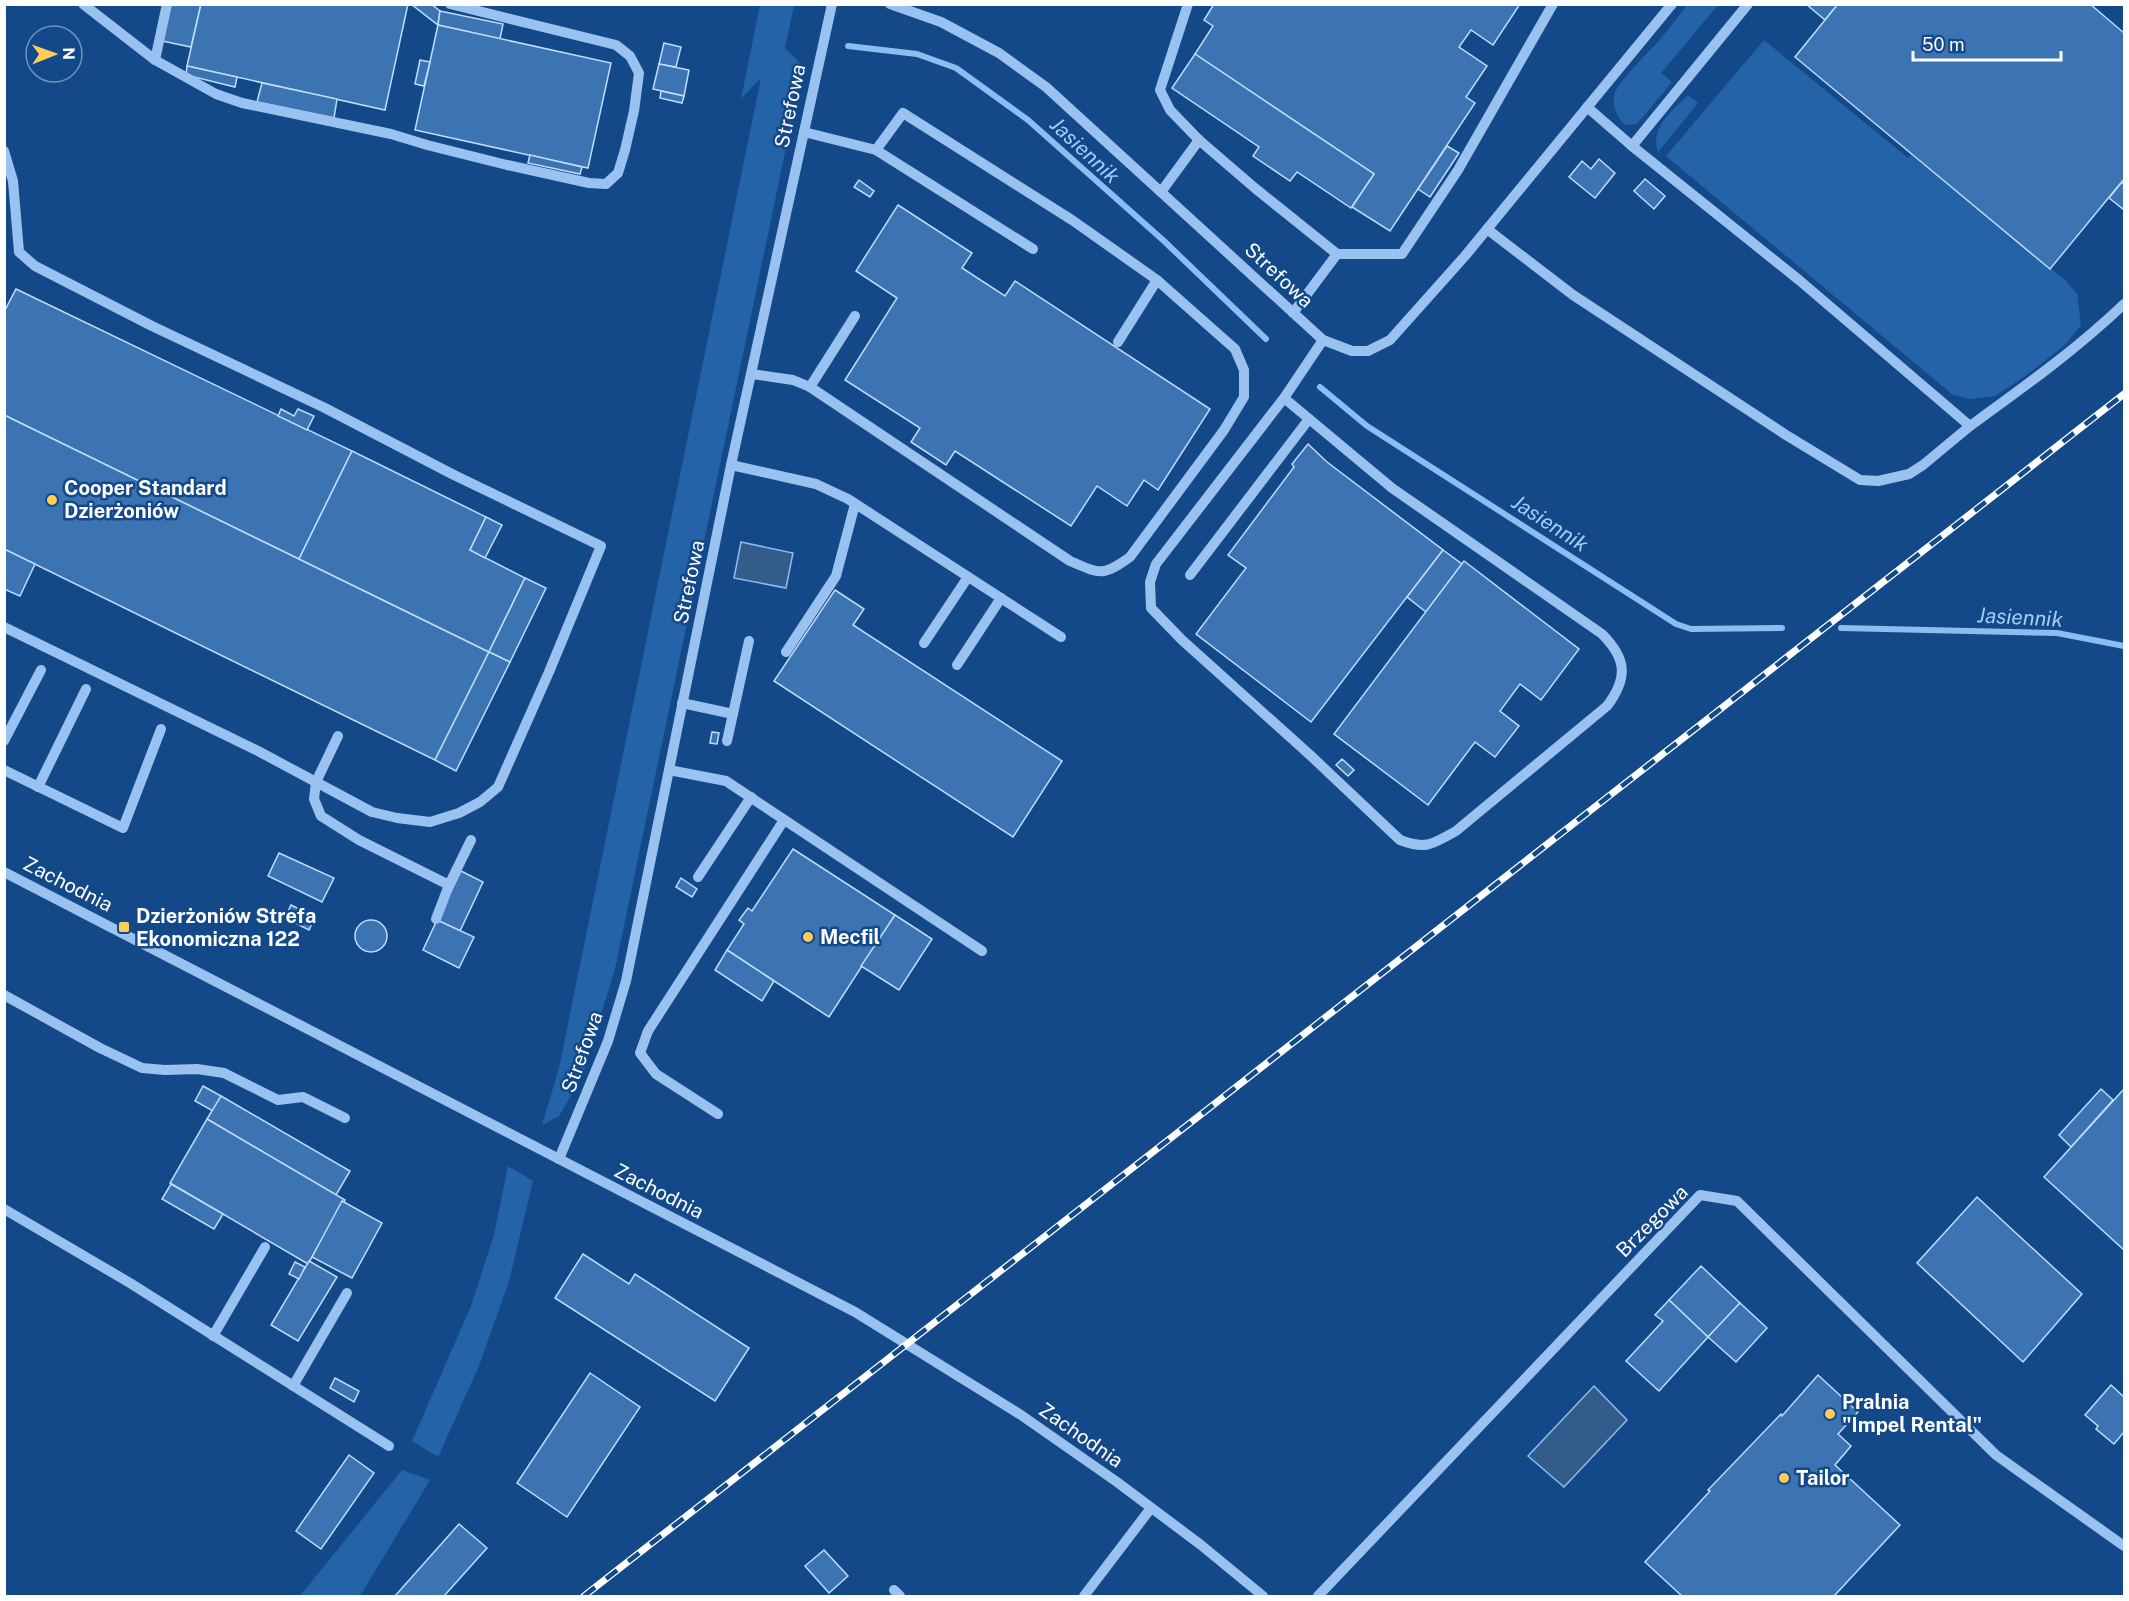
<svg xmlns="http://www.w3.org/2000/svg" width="2129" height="1601" font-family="'Public Sans',sans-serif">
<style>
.green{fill:#2563a8}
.water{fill:#345c8b;stroke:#8bbdf3;stroke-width:1.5}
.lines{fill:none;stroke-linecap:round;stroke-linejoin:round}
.stream{stroke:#8bbdf3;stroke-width:6}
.building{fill:#3c73b2;stroke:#c0dcfb;stroke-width:1.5}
.minor{stroke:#9ac2f0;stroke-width:10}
.rail-casing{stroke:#fff;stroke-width:7}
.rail{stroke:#134989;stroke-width:4.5;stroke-dasharray:14;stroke-linecap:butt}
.poi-dot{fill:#ffcc58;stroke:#134989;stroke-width:2}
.labels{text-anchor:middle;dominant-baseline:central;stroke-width:5;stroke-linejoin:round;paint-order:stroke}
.street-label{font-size:20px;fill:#fff;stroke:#134989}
.poi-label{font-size:20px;font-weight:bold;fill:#fff;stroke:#134989;text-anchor:start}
.water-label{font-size:21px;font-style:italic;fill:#a5ccf7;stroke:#134989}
</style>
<rect width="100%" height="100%" fill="#134989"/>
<g class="green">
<polygon points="760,5 794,5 785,48 803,66 615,969 582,1076 559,1116 542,1125 559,1068 761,78 741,99"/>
<path d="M1687 5H1718L1661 73 1672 82 1637 124 1626 125C1617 119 1613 108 1614 96 1616 83 1648 53 1658 42 1668 30 1678 17 1687 5Z"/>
<polygon points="1764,40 1908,158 1911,155 2066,281 2077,294 2081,325 2065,345 2024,377 1995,396 1971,399 1953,395 1666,156"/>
<path d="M1688 95 1698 103 1658 152C1650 127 1671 112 1688 95Z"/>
<polygon points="508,1166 533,1181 509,1281 479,1366 438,1457 412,1441 471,1306 494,1235"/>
<polygon points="402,1470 430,1480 360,1596 300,1596"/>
</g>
<g class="water">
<polygon points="741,542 793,553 786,588 734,578"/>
<polygon points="1594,1386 1627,1420 1564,1487 1528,1456"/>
</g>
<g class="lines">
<g class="stream">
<polyline points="848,46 917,54 956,68 1028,120 1164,241 1266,339"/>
<polyline points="1320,387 1367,426 1676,624 1691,629 1782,628"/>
<polyline points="1841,628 2057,633 2124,646"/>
</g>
</g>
<g class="building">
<polygon points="170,4 201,4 191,47 162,41"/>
<polygon points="201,4 408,4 385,110 187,66"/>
<polygon points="411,4 431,4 440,11 438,25"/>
<polygon points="1214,4 1520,4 1493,45 1471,30 1459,47 1487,66 1466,97 1475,103 1390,231 1352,207 1374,174 1195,54 1213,26 1204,20"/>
<polygon points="1806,4 1838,4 1825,20"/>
<polygon points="1838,4 2090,4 2124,33 2124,179 2050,269 1795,57"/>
<polygon points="440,11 503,24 500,39 438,25"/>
<polygon points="438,25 611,63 588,168 415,130"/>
<polygon points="664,43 681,47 676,67 659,64"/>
<polygon points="1195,54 1374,174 1351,208 1297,172 1290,181 1253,156 1259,147 1172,88"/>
<polygon points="420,60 430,62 424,86 415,84"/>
<polygon points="659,64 689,70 684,96 653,89"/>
<polygon points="187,66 237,77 235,87 186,75"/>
<polygon points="262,83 337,99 334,118 257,102"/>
<polygon points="661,91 684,96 682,103 660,98"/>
<polygon points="1447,146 1459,153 1430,197 1418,189"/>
<polygon points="530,155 582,167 580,174 528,163"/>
<polygon points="1599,159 1615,173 1595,198 1569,177 1582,161 1591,169"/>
<polygon points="1645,179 1665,196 1654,209 1634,191"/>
<polygon points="859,180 874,191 870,197 854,187"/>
<polygon points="2122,182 2124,185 2124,207 2123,209 2109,198"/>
<polygon points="898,205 972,253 962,268 1005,296 1015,281 1210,409 1158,490 1144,480 1127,506 1097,486 1071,526 955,451 946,465 911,442 920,428 845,380 897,298 856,271"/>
<polygon points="16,289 352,451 299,559 4,415 4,312"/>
<polygon points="281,409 294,416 298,409 314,416 307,430 278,416"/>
<polygon points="4,415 489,652 435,760 4,549"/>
<polygon points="1308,444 1327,462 1443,550 1311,722 1196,634 1246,568 1228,555 1294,467 1292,464"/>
<polygon points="352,451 486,517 470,550 525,578 489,652 299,559"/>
<polygon points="486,517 502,525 485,558 470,550"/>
<polygon points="4,549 35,564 20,596 4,589"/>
<polygon points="1443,550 1462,564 1426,612 1407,597"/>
<polygon points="1464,561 1579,649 1541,700 1520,684 1500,711 1519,726 1495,757 1475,742 1428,805 1334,734"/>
<polygon points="525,578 546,588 510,662 489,652"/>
<polygon points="835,590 864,609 853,625 1062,761 1013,837 774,681"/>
<polygon points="489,652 510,662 456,771 435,760"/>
<polygon points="712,732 719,733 717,744 710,743"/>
<polygon points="1342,759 1354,770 1348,776 1336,765"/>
<polygon points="793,849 895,915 829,1017 727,950 744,924 739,920 748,908 752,911"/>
<polygon points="279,853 334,878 322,902 268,876"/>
<polygon points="461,871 483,882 460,931 437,920"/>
<polygon points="681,878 697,889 692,897 676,887"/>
<polygon points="291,905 315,917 309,930 285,918"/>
<polygon points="895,915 932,939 899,990 861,966"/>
<circle cx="371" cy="936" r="16"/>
<polygon points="437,920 474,937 459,968 423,950"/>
<polygon points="727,950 774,981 762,1001 715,970"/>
<polygon points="203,1086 221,1096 213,1111 195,1101"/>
<polygon points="2101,1089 2113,1100 2071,1147 2059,1135"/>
<polygon points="2124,1089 2124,1250 2044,1177"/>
<polygon points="221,1096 350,1171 336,1195 207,1119"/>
<polygon points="207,1119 345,1200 308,1264 170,1183"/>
<polygon points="171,1184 223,1214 214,1229 162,1199"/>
<polygon points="1977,1197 2082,1294 2023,1362 1917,1263"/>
<polygon points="342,1201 382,1223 352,1278 312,1257"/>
<polygon points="583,1254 629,1284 635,1274 749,1348 715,1401 555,1298"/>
<polygon points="309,1261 337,1277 298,1341 271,1325"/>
<polygon points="295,1262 305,1267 299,1279 289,1274"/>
<polygon points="1701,1266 1740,1303 1708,1337 1669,1300"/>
<polygon points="1669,1300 1708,1337 1659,1391 1626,1361 1663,1321 1655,1315"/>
<polygon points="1740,1303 1767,1328 1736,1362 1708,1337"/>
<polygon points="590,1373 640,1407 567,1517 517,1483"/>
<polygon points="1818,1375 1858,1412 1838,1434 1851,1446 1835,1465 1900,1525 1834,1596 1682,1596 1645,1562 1710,1491 1708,1490 1781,1414 1782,1416"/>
<polygon points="335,1378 359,1391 354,1402 330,1388"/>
<polygon points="2111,1385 2124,1397 2124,1432 2114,1444 2096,1429 2098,1426 2085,1415"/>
<polygon points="349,1455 374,1473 321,1549 296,1531"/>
<polygon points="459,1524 487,1548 444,1596 395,1596"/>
<polygon points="824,1550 848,1576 829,1593 805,1566"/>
</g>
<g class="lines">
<g class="minor">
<polyline points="83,4 155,60 216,94 242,103 391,134 427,145 507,165 589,183 606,184 618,173 625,150 634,111 639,73 630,56 616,45 450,4"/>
<polyline points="890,4 941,22 999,53 1046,87 1323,340 1352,351 1368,351 1390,340 1465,256 1672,4"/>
<polyline points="1188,4 1160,90 1170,110 1199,140 1256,189 1337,254 1402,254 1458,170 1553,4"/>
<polyline points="155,60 167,4"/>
<polyline points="1587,107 1632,146 1748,4"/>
<polyline points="804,132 876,150 1033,249"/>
<path d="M1632 146 1799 280 1970 426C2024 387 2077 349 2124 304"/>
<polyline points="4,151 13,181 19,252 35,266 152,326 325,408 454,475 601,546 549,672 498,787 480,802 459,813 430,822 397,818 372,812 258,751 4,627"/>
<polyline points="1161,192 1199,140"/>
<polyline points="1487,229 1573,295 1786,435 1860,480 1878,481 1909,474 1923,465 1970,426"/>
<polyline points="1293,313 1337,254"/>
<polyline points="1118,342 1157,280"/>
<path d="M752 374 793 380 810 387 1070 561C1100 574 1102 577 1130 557L1224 430 1244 397V370L1235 349 1157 280 1072 220 903 113 876 150"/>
<polyline points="810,387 855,316"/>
<path d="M1284 398 1392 488 1602 634C1627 659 1628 678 1607 706L1456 831C1433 844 1426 850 1400 840L1310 755 1182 640 1151 608 1150 582 1156 564 1284 398 1323 340"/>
<polyline points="731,465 816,484 848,499 1061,637"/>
<polyline points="1190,575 1309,419"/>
<polyline points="924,643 968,577"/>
<polyline points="786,652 836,576 855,504"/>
<polyline points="957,665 1001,598"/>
<polyline points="682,703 733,714"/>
<polyline points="338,736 316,782 314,799 321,816 359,840 449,885 471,840"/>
<polyline points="4,741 41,670"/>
<polyline points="727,741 749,641"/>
<polyline points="4,770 123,828 161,729"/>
<polyline points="669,770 726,781 982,951"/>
<polyline points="38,787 86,689"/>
<polyline points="4,872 855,1312 1021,1415 1117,1482 1201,1545 1263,1596"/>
<polyline points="698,877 751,797"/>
<polyline points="436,919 449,885"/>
<polyline points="4,995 100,1048 142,1068 165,1070 197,1069 224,1073 278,1100 303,1097 345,1118"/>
<polyline points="718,1114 656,1074 640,1053 648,1031 784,820"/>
<polyline points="559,1159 608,1041 626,981 731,465 832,4"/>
<polyline points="4,1209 130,1283 389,1446"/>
<polyline points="213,1336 265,1247"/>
<polyline points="293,1386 347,1293"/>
<polyline points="894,1590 900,1596"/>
<polyline points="1084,1596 1151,1508"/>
<polyline points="1318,1596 1700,1195 1737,1201 1996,1455 2124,1546"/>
</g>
<g class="rail-casing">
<polyline id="rail" points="584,1596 2124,394"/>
</g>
<use href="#rail" class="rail"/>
</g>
<g class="poi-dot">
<circle cx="52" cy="500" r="6"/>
<rect x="118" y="921" width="12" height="12" rx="3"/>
<circle cx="808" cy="937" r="6"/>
<circle cx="1830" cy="1414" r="6"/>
<circle cx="1784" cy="1478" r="6"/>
</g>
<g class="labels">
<g class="street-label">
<text transform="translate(790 106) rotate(-78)">Strefowa</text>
<text transform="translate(1279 275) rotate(43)">Strefowa</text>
<text transform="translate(689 582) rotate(-78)">Strefowa</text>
<text transform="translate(68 884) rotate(27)">Zachodnia</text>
<text transform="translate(582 1052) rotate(-70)">Strefowa</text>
<text transform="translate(659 1191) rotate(27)">Zachodnia</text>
<text transform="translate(1652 1221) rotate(-45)">Brzegowa</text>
<text transform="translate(1081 1435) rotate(35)">Zachodnia</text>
</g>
<g class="poi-label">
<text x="64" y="488">Cooper Standard<tspan x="64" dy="23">Dzierżoniów</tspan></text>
<text x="136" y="916">Dzierżoniów Strefa<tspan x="136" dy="23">Ekonomiczna 122</tspan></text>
<text x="820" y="937">Mecfil</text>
<text x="1842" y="1402">Pralnia<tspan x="1842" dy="23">"Impel Rental"</tspan></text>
<text x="1796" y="1478">Tailor</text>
</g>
<g class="water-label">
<text transform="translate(1085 150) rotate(43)">Jasiennik</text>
<text transform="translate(1550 523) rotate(33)">Jasiennik</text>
<text transform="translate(2020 617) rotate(3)">Jasiennik</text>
</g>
</g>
<rect width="2129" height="1601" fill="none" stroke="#ffffff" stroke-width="12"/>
<g transform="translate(54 54) rotate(89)"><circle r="28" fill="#134989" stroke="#7192b8" stroke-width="1.5"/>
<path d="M0-4.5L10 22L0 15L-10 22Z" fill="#ffcc58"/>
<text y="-9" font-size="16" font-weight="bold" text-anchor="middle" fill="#ffffff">N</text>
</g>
<path d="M1913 51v9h148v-9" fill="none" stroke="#ffffff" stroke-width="3"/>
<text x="1922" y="51" font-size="18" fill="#ffffff" stroke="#134989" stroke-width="4.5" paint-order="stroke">50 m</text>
</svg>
